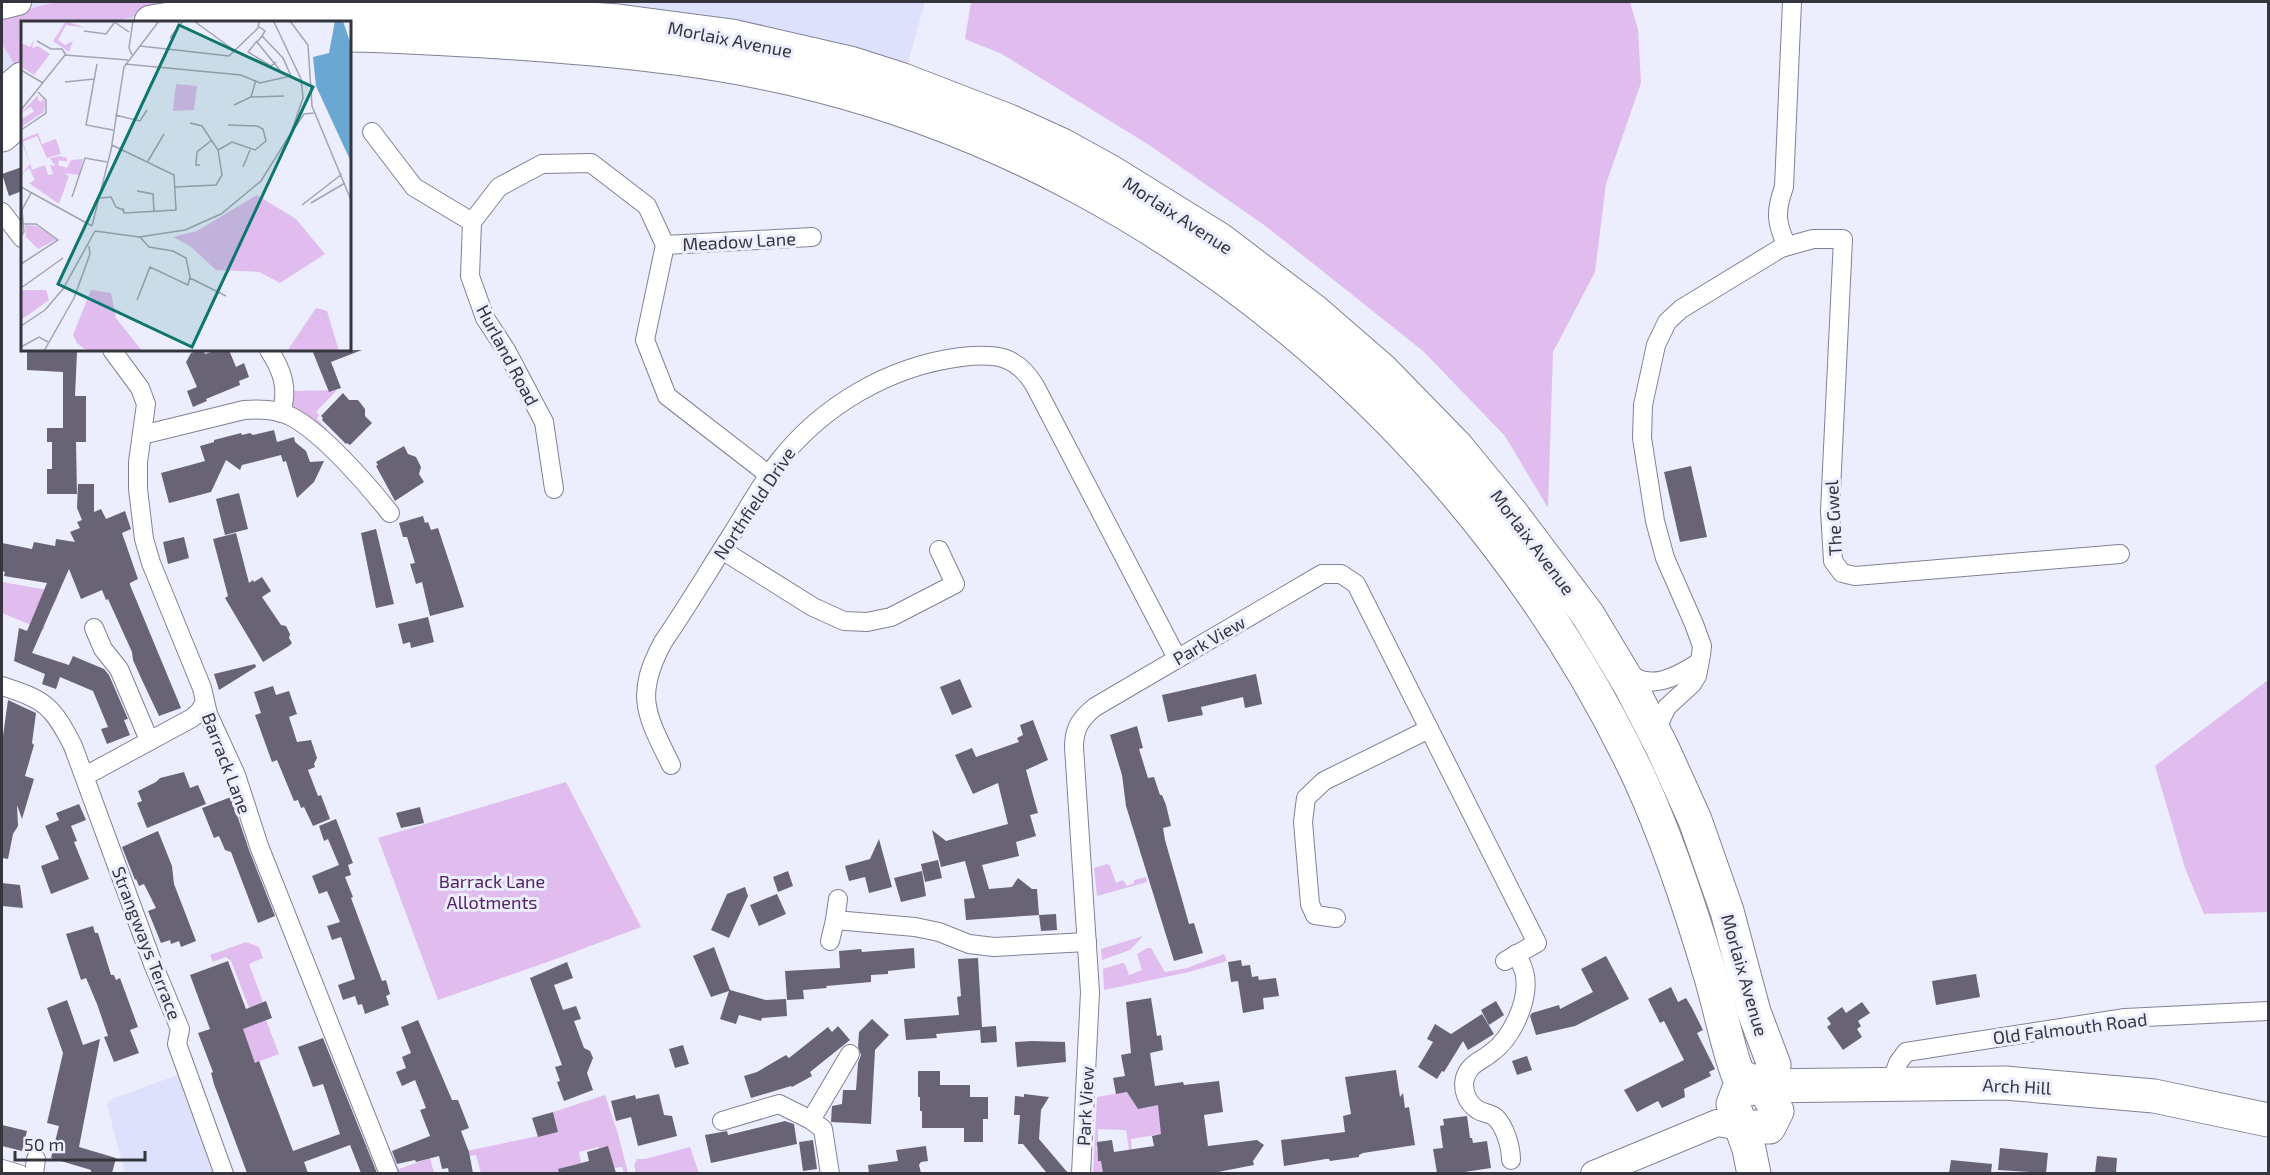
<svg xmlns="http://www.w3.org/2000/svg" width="2270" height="1175" font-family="'Exo 2',sans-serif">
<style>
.built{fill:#dde1fb}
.green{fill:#e1bdef}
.building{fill:#686475}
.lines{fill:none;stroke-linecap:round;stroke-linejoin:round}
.street-casing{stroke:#808294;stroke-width:20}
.secondary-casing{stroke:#808294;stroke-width:28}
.highway-casing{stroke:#808294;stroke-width:35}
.street{stroke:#fff;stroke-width:18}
.secondary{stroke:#fff;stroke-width:26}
.highway{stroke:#fff;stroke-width:33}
.labels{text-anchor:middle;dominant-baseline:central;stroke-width:6;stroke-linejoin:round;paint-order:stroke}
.street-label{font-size:18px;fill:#35363d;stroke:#eceefe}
.park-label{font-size:18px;fill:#542265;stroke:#eceefe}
.inset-road{fill:none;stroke:#a3a4b1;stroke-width:1.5}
.view{fill:#0f766e;fill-opacity:0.15;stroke:#0f766e;stroke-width:3}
.inset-edge{fill:none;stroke:#35363d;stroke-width:3}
</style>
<rect width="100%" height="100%" fill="#eceefe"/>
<g class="built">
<polygon points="18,2 925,2 903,80 444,9 151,22 22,22 22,79 2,96 2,6"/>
<polygon points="186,1072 224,1173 125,1173 107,1105 109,1100"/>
</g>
<g class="green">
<polygon points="56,2 209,2 143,14 113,22 22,22 22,67 18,70 2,44 2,16"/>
<polygon points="971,2 1630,2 1638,29 1641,83 1606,184 1595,272 1553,352 1548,508 1505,436 1423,351 1267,227 1149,145 1002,54 965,39"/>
<polygon points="337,390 316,412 319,415 317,419 327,429 325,432 294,410 292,405 292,391"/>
<polygon points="2,582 59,592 55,603 42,597 32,622 45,627 43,630 2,613"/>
<polygon points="2268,680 2268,912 2204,914 2185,868 2155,766"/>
<polygon points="566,782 641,927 553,960 438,1000 378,838"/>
<polygon points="1107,864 1110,866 1116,883 1123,880 1127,886 1134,883 1134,880 1146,877 1147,882 1097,896 1094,868"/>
<polygon points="1143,936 1130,950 1102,960 1101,949"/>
<polygon points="246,942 259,947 263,958 249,964 263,1002 249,1008 231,961 226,957 213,962 210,955"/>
<polygon points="1147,948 1151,948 1165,972 1187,968 1224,954 1227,961 1189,972 1104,990 1103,969 1122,963 1125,964 1129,975 1142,970 1137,954"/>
<polygon points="249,1012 254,1025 266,1020 279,1054 255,1063 238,1017"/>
<polygon points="1124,1077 1142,1090 1161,1089 1161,1134 1131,1139 1132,1156 1130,1156 1126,1130 1098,1129 1098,1146 1096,1146 1098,1161 1101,1161 1103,1173 1093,1174 1097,1097 1125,1092"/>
<polygon points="605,1095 618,1134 628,1173 624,1173 622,1167 614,1168 598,1147 579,1152 581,1163 568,1166 570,1174 481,1173 476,1155 457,1158 456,1153 558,1132 553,1112"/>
<polygon points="690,1147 699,1173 636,1173 634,1165 637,1159 645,1159"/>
<polygon points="391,1151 399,1169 430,1158 434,1173 395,1173 387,1153"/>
</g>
<g class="building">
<polygon points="22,167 22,191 9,196 2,174"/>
<polygon points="27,350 77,352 75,396 86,396 86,442 76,442 77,494 47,494 47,469 52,469 52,442 47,442 47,428 63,428 63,372 27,370"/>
<polygon points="199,350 203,350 205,354 217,350 229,350 236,367 244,363 249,377 239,381 240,385 206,399 207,401 193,407 187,391 197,387 186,362 191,353"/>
<polygon points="312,350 362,350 331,362 341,388 329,392"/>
<polygon points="343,393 349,400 358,400 365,409 365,416 372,423 350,445 347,443 346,444 322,420 323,418 321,416"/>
<polygon points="274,430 277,442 294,437 295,442 306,451 310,462 324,461 314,482 297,498 286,461 283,462 281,455 242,465 240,470 226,460 211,492 169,503 161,473 205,461 200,446 214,442 214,440 241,433 242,435 250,433 253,435"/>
<polygon points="404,446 408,454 416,457 421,467 419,474 424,482 395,501 376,466 378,465 376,462"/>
<polygon points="1691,466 1707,537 1680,542 1664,472"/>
<polygon points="78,484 94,484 94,512 101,509 106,519 125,511 131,529 122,533 138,579 130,583 130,585 181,708 159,716 141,678 133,660 132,652 108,599 106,600 102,590 81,599 69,569 32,653 69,665 73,656 104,669 109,675 128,719 124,720 130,735 107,744 101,729 108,727 93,691 60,677 56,689 42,684 45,674 14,661 19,628 27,631 47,583 4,576 5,572 2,571 2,543 32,549 34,542 55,546 56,539 75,542 70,532 80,528 77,522 82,520 77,508"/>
<polygon points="239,493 248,529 225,535 216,499"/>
<polygon points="423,516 425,523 428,522 431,530 438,528 464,607 430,616 422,582 416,584 410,564 415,563 407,537 403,537 399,523"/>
<polygon points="376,529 394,604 376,608 361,533"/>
<polygon points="236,533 249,583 253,580 254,582 262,577 271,591 262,597 281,625 286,626 290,634 289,638 292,643 289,646 263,662 225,598 228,596 213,539"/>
<polygon points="184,537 189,558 168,564 163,542"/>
<polygon points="428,617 434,642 411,648 410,642 403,644 398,624"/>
<polygon points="255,664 256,667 219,690 214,674"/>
<polygon points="1256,674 1262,704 1245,708 1243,697 1201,707 1203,715 1168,722 1162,695"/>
<polygon points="960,679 972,707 952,715 940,687"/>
<polygon points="273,686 276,695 289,691 297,714 289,717 297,742 311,740 317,758 314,764 315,767 308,770 318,796 321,795 330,819 313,826 304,807 301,808 298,800 294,801 277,760 272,762 255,715 261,713 254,692"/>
<polygon points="8,700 36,713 32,743 34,745 25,776 34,779 22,819 17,805 18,826 13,834 8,859 2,858 2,743"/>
<polygon points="1033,720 1048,760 1026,770 1038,813 1030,815 1036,836 1016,842 1019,856 982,865 989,889 1012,887 1018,878 1032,889 1037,889 1039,915 966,920 964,899 975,898 965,861 941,867 932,830 946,841 1008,824 998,783 973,794 955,755 972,748 976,757 1019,742 1017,738 1023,735 1020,725"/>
<polygon points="1137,726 1143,748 1139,749 1148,778 1154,777 1160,795 1162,795 1166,805 1171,826 1163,828 1165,840 1189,924 1194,923 1203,953 1174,961 1126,806 1122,775 1110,735"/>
<polygon points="184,772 190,788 198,785 206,804 147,828 137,803 142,801 138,791 156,782 160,778"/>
<polygon points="231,797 249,850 275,916 258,923 231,852 225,850 219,836 214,838 202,808"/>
<polygon points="79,804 86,820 71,826 77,841 74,842 89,879 51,894 41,866 59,859 45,826 59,820 56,813"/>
<polygon points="420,807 424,823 401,828 396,813"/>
<polygon points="336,819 353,863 348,865 351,875 345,877 353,897 351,898 382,981 386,980 390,994 386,996 389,1005 365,1014 362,1004 358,1005 355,996 343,1000 338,985 355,979 341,937 332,940 327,926 340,922 327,891 319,894 312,876 339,865 328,839 324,841 319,826"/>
<polygon points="158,831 172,866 174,884 196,941 181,947 179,941 171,944 170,940 161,943 148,911 156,908 144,884 139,886 136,879 135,880 122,847"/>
<polygon points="879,839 892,887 869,893 865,877 849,881 845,866 870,859"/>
<polygon points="938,860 942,878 925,882 921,864"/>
<polygon points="788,871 793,886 778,892 773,877"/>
<polygon points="922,871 926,896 901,902 894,878"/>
<polygon points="2,883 20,885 23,908 2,906"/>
<polygon points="745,887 748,896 729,938 711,930 727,894"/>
<polygon points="777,894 786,914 759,926 750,905"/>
<polygon points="1056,914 1057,930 1041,931 1039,915"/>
<polygon points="93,926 95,933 98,933 111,975 114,975 116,980 120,978 138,1027 130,1030 139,1053 114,1062 104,1037 108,1036 97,1004 86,978 81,980 66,934"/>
<polygon points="714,947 730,990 766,1000 786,999 787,1016 762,1018 761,1021 739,1015 736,1024 720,1019 729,991 711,997 693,956"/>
<polygon points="914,948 915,968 888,971 888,974 871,975 871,982 826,986 827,988 803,990 804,999 787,1000 785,971 840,968 839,951 861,949 862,952"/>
<polygon points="1606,956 1629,999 1575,1026 1536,1035 1530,1016 1532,1013 1559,1005 1560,1009 1593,992 1581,969"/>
<polygon points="978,958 982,1027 996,1026 997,1042 981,1043 980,1030 936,1034 937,1038 906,1040 904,1019 959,1015 957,997 961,996 958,959"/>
<polygon points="1241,960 1242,966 1250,965 1252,977 1258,976 1259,980 1276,978 1279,996 1263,998 1264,1009 1243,1013 1238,981 1231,982 1228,962"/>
<polygon points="228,961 246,1009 266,1001 272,1018 243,1029 255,1063 259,1061 293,1151 340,1134 323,1084 313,1087 298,1047 323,1038 377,1173 361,1173 350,1145 304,1162 308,1173 247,1173 214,1084 211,1073 213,1072 198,1033 210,1029 190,975"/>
<polygon points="567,962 573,978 554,985 563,1010 576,1006 581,1019 574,1021 584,1048 590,1051 593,1058 587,1073 593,1090 564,1101 557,1082 560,1081 555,1067 562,1065 530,978"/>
<polygon points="1976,974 1980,997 1936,1005 1932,981"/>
<polygon points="1671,987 1678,1002 1686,998 1692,1008 1703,1030 1697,1033 1715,1069 1709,1072 1711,1076 1684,1089 1685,1097 1662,1108 1658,1101 1637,1112 1624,1090 1684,1060 1664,1021 1660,1023 1648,999"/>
<polygon points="1151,998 1157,1036 1161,1035 1163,1050 1150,1053 1155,1086 1183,1082 1184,1085 1219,1081 1223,1112 1204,1115 1208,1146 1257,1140 1264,1145 1253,1161 1254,1165 1218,1172 1218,1173 1103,1173 1101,1161 1098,1161 1097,1142 1112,1140 1114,1152 1154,1146 1152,1136 1161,1134 1158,1105 1138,1109 1127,1092 1116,1094 1113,1078 1125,1076 1121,1055 1131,1053 1126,1002"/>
<polygon points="67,1000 83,1045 100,1039 79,1147 116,1158 112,1173 91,1173 91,1170 51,1158 59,1126 47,1123 63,1053 47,1008"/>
<polygon points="1496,1001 1504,1015 1489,1025 1481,1010"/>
<polygon points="1862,1002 1870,1013 1858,1021 1861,1026 1857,1029 1862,1037 1843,1050 1827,1027 1831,1024 1827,1018 1842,1007 1846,1013"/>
<polygon points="1482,1014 1494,1034 1468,1050 1463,1041 1444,1072 1442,1071 1437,1079 1418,1067 1433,1042 1427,1039 1435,1024 1451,1034"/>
<polygon points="872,1019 889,1035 875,1050 871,1124 831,1122 832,1106 842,1104 843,1090 856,1090 858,1063 861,1055 858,1047 859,1032"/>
<polygon points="418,1020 452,1100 458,1100 469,1128 461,1131 469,1152 473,1173 449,1173 448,1168 442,1169 439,1156 416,1162 415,1160 397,1164 392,1151 430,1136 420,1110 426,1108 415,1080 402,1086 396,1072 406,1068 402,1057 411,1053 401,1027"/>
<polygon points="838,1026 850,1040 810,1072 812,1076 792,1087 791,1086 751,1098 744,1076 757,1072 786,1055 789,1058 828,1027 832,1032"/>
<polygon points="1032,1041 1065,1042 1066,1062 1017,1067 1015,1042"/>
<polygon points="683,1045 689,1064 675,1068 669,1049"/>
<polygon points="1527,1056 1532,1070 1517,1075 1512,1061"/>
<polygon points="1396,1070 1400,1097 1403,1093 1405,1108 1409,1107 1415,1145 1363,1153 1359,1155 1359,1157 1330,1161 1329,1159 1326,1159 1284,1166 1281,1140 1345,1132 1343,1116 1351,1114 1345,1077"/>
<polygon points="918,1071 940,1071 940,1085 970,1085 970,1097 988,1097 988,1119 983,1119 983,1142 964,1142 964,1128 922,1128 922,1111 920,1111 920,1097 918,1097"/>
<polygon points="659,1094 664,1115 672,1116 677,1136 638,1146 631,1117 616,1121 611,1101 635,1095 636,1099"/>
<polygon points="1024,1094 1049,1097 1041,1110 1039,1139 1068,1173 1046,1172 1023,1144 1018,1144 1020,1115 1014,1115 1015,1096 1024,1097"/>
<polygon points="553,1112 558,1132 538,1137 532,1118"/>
<polygon points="1467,1116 1470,1138 1472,1138 1473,1143 1487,1141 1491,1168 1458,1173 1437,1173 1433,1149 1443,1148 1440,1126 1444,1125 1443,1119"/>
<polygon points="785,1121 794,1124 797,1144 711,1163 705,1135 727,1131 728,1135"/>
<polygon points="2,1125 27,1131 22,1151 2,1146"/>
<polygon points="813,1140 817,1169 803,1171 799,1142"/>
<polygon points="608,1146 616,1173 559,1173 558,1169 589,1161 587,1152"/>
<polygon points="926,1146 928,1161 921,1162 919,1165 921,1173 869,1173 868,1165 898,1161 896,1150"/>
<polygon points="2000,1148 2048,1153 2046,1173 1998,1170"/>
<polygon points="2097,1156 2117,1158 2116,1173 2095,1173"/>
<polygon points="1951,1160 1992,1164 1991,1173 1949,1173"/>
</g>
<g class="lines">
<g class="street-casing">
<g id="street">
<polyline points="372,132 414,187 472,222"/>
<polyline points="2,212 22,238"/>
<polyline points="665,245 812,237"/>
<path d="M1787 246C1776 223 1775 212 1784 187L1792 2"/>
<polyline points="112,350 140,388 146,404 138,462 138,489 144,539 151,563 202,688 208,714 236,775 259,846 389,1174"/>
<path d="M269 350C282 370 289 388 281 413"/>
<path d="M142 435 244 410C260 409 275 409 290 416 321 431 368 485 390 513"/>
<polyline points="554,489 544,422 506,350 485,318 470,276 472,222 499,187 542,164 591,163 647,206 665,245 645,340 667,396 769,475"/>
<polyline points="722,550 813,607 844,621 867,622 891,617 955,584 939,550"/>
<polyline points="94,628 103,649 119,669 149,740"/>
<path d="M1627 671C1648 693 1678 676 1698 663"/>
<path d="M2 686C45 700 52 705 73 746L153 964 180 1029 177 1044 224 1174"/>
<polyline points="1659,737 1659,725 1663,715 1667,707 1692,684 1697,676 1701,655 1702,646 1694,624 1665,558 1655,521 1642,438 1643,405 1656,345 1667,322 1681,309 1781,248 1813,239 1843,239 1830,511 1833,561 1842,573 1855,576 2120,554"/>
<path d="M671 765C646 714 634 696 663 642 687 607 709 570 732 534 747 510 761 484 779 461 823 405 890 366 961 357 995 353 1017 355 1035 386L1177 658"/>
<polyline points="85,776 192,718 199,712 204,704"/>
<polyline points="1336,918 1315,915 1310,904 1303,822 1306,798 1324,781 1429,729"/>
<polyline points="835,920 915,927 939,932 969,944 994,947 1087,942"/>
<polyline points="830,941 835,920 838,899"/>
<polyline points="1891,1083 1898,1063 1906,1052 2125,1018 2268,1011"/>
<polyline points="811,1120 850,1054"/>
<polyline points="722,1121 779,1104 811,1120 823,1129 830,1174"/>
<path d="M1511 1160C1511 1147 1505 1126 1495 1117 1490 1113 1483 1113 1478 1110 1467 1103 1462 1090 1465 1078 1469 1064 1481 1061 1491 1053 1512 1038 1529 1001 1525 976 1524 968 1520 961 1516 954"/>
<polyline points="2,1169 19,1174"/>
<polyline points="34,1174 36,1159"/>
<path d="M1081 1174 1090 992 1074 747C1074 728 1081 718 1095 707L1322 574H1341L1356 584 1537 943 1505 961"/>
</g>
</g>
<g class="secondary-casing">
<g id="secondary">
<polyline points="2,6 18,2"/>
<polyline points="1594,1174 1717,1123 1741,1127"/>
</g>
</g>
<g class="highway-casing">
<g id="highway">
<polyline points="151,22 240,8 301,4 444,9 618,21 732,36 850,63 903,80 1009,121 1062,145 1111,172 1219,239 1314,311 1382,370 1457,447 1512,514 1588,615 1630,685 1662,747 1695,820 1727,911 1754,1012 1774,1065 1763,1086"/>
<path d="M350 35C410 36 470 40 530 44 629 51 725 61 821 86 1177 178 1484 447 1639 777 1668 840 1690 907 1710 974 1720 1007 1726 1042 1738 1075L1763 1086"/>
<polyline points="2,96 22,79"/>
<polyline points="2,135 22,117"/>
<polyline points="1741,1127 1769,1127 1777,1111 1763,1086"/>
<polyline points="1754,1174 1749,1149 1733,1104 1738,1091 1763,1086 2005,1083 2154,1096 2268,1120"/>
</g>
</g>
<use href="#street" class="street"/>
<use href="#secondary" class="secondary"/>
<use href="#highway" class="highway"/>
</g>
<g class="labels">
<g class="street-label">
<text transform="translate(730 39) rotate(11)">Morlaix Avenue</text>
<text transform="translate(1178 215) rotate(33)">Morlaix Avenue</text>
<text transform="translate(739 241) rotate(-3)">Meadow Lane</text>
<text transform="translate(508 355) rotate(62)">Hurland Road</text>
<text transform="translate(754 503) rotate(-56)">Northfield Drive</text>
<text transform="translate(1833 518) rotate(-93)">The Gwel</text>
<text transform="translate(1533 542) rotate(53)">Morlaix Avenue</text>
<text transform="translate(1209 640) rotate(-30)">Park View</text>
<text transform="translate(227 763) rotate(69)">Barrack Lane</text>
<text transform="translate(147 943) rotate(69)">Strangways Terrace</text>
<text transform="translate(1745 975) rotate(74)">Morlaix Avenue</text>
<text transform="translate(2070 1028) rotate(-7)">Old Falmouth Road</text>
<text transform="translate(2017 1086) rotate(3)">Arch Hill</text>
<text transform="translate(1085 1106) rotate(-87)">Park View</text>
</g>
<g class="park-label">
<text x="492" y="881">Barrack Lane<tspan x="492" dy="21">Allotments</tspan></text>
</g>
</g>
<g transform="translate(21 21)">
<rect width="330" height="330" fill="#eceefe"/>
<path d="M45 0 64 7 45 4 37 19 44 24 52 20 48 31 32 20ZM13 19 11 27 17 25 29 33 13 54 0 46V22L9 26ZM155 63 176 65 173 89 152 90ZM17 74V79L21 81 22 77 24 82 23 91 0 106V99L13 90 10 86 0 92ZM17 112 21 123 35 118 40 133 26 137 16 115 2 121 11 149 24 144 27 154 32 153 29 144 34 145 29 137 39 135 46 137V141L38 139 37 144 46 147 50 139 62 138 58 154 43 152 48 155 38 183 8 162 14 159 8 147 0 154 9 143 0 119ZM236 174 275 198 304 233 259 262 238 251 195 249 169 225 152 216 176 210ZM4 204 15 205 36 218 17 228 5 216ZM0 269H25L28 279 0 299ZM70 269 90 272 95 297 121 330H66L56 322 52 314ZM295 287 306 290 318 330H266Z" fill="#e1bdef"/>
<path d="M314 0H322L330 24V141L295 65 292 36 308 32Z" fill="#6aa7d3"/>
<path class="inset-road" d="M92 0 108 11M173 0 214 30M269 0 287 24 291 85 330 179M63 10 85 13 93 2M241 15 236 21 262 53M149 17 162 0M16 20 30 28H41L45 34M236 20 227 31 250 45 255 41M119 25 208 35 237 7 238 0M111 34 108 27 112 0M76 43 65 104 92 109M104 43 220 54 239 62 270 55 262 37 241 15 244 10 237 5M0 49 22 62M44 61 73 58M230 76 263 75M213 84 230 76 235 59M0 89 44 34 107 39M94 94 119 100 126 89M275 105 283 93 293 92M0 109 25 92V79L17 71M91 124 153 154 155 189 103 192 102 187M197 129 211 121 234 129 245 120 242 108 236 105 207 104M127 140 143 113M179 144H175L176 131 191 119M222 146 229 129M0 166 71 205M154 166 195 164 201 154 197 129 181 105 169 102M116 170 132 173 133 191M51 176 64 137 86 141M79 177 90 176 95 186 102 189M290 182 324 162M281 184 321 153M71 205 90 129 103 46 138 0M74 210 118 216 164 209 200 193 240 160 270 112 282 77 280 58 253 1M0 215 3 211 1 189 10 172M0 243 37 219 15 203H2M169 257 205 275M0 267 42 237M116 279 129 246 167 264 169 256 165 237 152 230 128 226 119 216M0 305 24 289 42 268 74 210M0 326 18 316 27 321M23 330 53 277 69 233 68 225"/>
<path class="view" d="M158 4 292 66 171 326 37 263Z"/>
<rect width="330" height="330" class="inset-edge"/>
</g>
<rect width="2270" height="1175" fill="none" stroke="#35363d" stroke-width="6"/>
<path d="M15 1151v9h130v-9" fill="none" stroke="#35363d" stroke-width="3"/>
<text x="24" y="1151" font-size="18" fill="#35363d" stroke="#eceefe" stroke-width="4.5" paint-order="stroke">50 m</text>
</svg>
